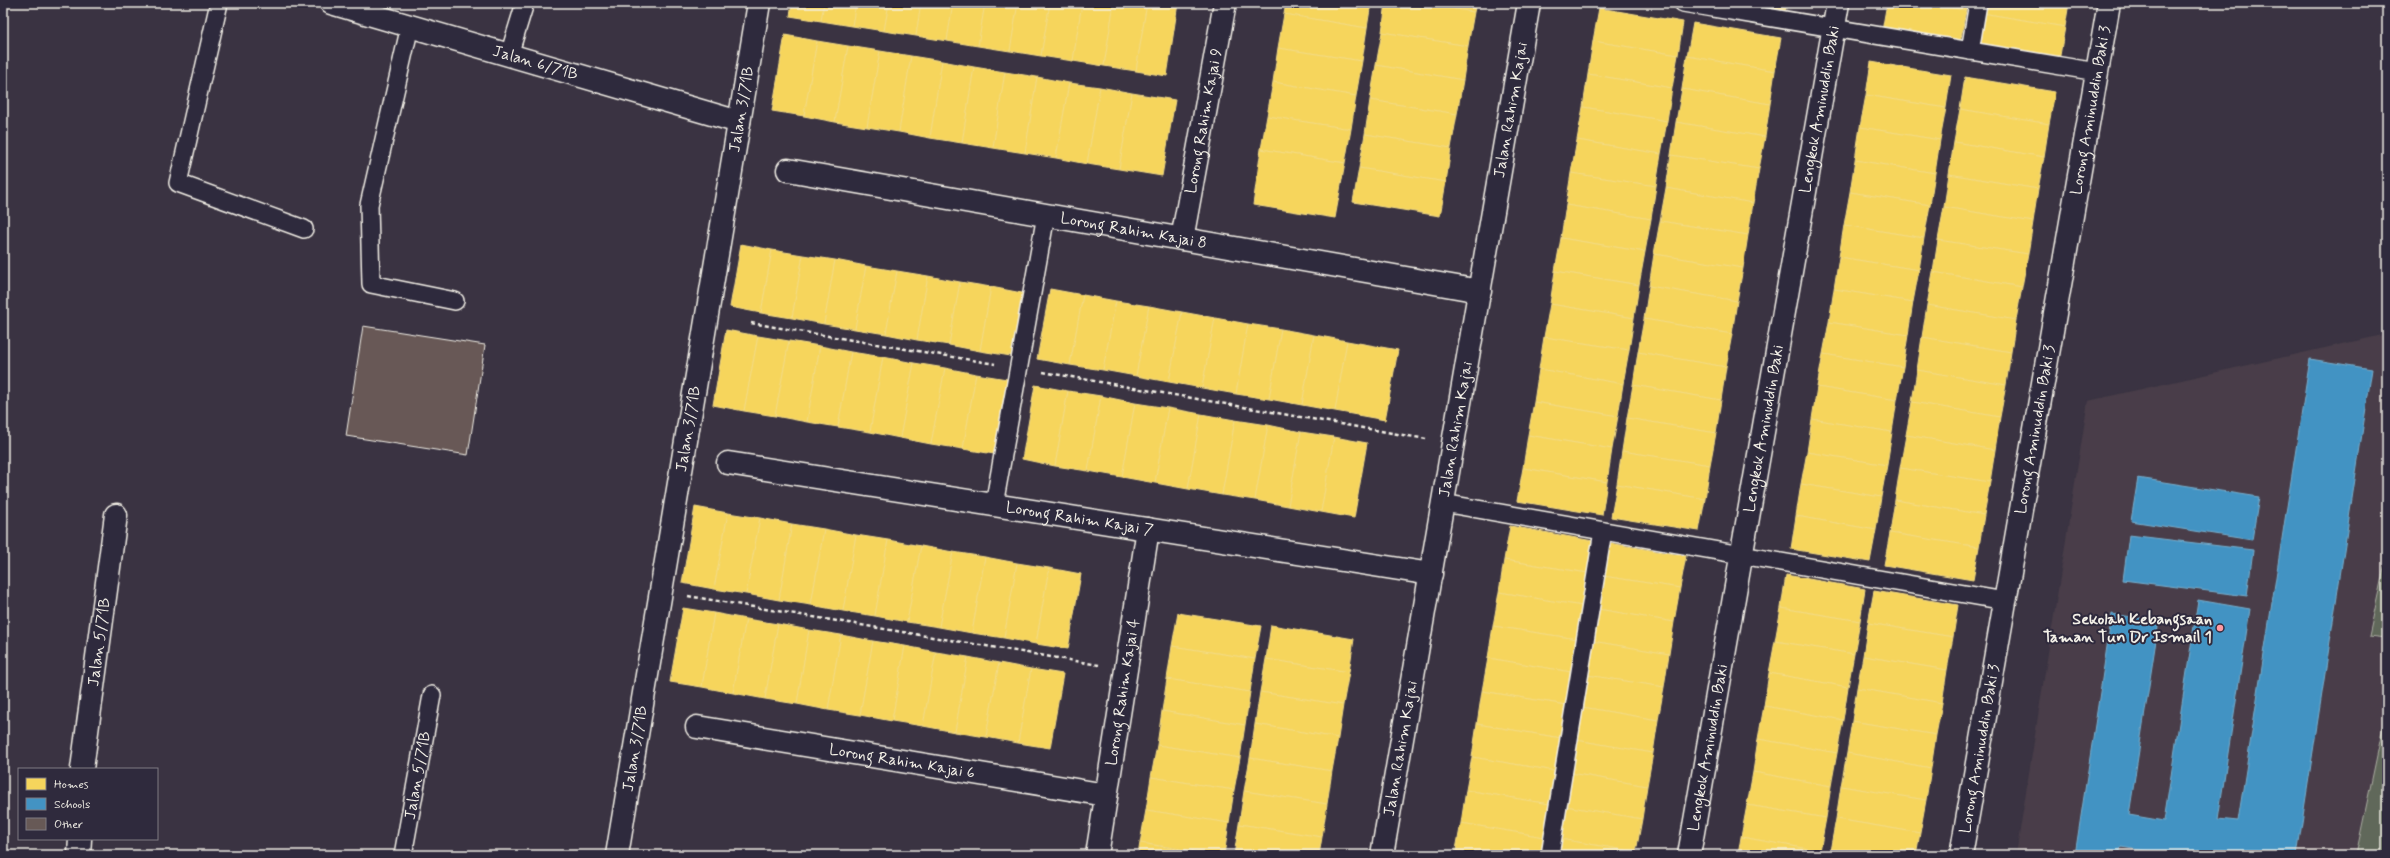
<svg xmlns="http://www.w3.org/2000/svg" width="2390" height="858" font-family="Mynerve,sans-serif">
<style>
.built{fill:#483e48}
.green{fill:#61685a;stroke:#aaaca1}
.homes{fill:#f6d55c;stroke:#f5dd86}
.schools{fill:#4393c3;stroke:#78afce}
.building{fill:#675956;stroke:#f4f1e8}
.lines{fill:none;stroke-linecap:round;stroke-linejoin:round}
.service-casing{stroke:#f4f1e8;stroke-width:20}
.minor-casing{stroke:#f4f1e8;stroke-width:25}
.path{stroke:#f4f1e8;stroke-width:2.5;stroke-dasharray:4 3;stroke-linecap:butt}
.service{stroke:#2f2a3d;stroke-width:17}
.minor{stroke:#2f2a3d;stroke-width:22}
.poi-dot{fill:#ff9aa2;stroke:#2f2a3d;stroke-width:1.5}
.labels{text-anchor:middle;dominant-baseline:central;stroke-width:4;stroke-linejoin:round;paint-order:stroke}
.street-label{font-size:16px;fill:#f4f1e8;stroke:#2f2a3d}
.poi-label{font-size:16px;font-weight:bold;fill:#f4f1e8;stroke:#2f2a3d;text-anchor:end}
</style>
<rect width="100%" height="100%" fill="#3a3342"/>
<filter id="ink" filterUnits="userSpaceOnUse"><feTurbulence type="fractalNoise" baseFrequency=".025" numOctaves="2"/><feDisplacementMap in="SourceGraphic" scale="8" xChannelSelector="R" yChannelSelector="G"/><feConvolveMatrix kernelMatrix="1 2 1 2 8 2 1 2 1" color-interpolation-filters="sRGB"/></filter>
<g filter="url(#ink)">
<polygon class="built" points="2387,334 2387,855 2016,855 2088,401"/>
<g class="green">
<polygon points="2387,554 2387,638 2369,636"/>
<polygon points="2387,708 2387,854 2356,855"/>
</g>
<g class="homes">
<polygon points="792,3 824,3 821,21 790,16"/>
<polygon points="824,3 856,3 852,26 821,21"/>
<polygon points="856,3 889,3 884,31 852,26"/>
<polygon points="889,3 921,3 916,36 884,31"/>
<polygon points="921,3 953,3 947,41 916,36"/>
<polygon points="953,3 985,3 978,46 947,41"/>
<polygon points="985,3 1018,3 1010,51 978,46"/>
<polygon points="1018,3 1050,3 1041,56 1010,51"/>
<polygon points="1050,3 1082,3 1073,61 1041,56"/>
<polygon points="1082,3 1114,3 1104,66 1073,61"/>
<polygon points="1114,3 1147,3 1136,71 1104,66"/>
<polygon points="1147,3 1178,3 1167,76 1136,71"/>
<polygon points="1286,3 1371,3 1367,28 1284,14"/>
<polygon points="1386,3 1420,3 1474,12 1468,46 1382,32"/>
<polygon points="1420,3 1476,3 1474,12"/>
<polygon points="1722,3 1787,3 1785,13"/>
<polygon points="1887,3 1922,3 1966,10 1960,44 1882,31"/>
<polygon points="1922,3 1967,3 1966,10"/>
<polygon points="1984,3 2069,3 2065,27 1982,13"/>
<polygon points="1599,8 1683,22 1678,55 1593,41"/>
<polygon points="1982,13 2065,27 2059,61 1977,47"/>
<polygon points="1284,14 1367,28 1362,61 1278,48"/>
<polygon points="1693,23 1781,38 1775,71 1687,56"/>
<polygon points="1382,32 1468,46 1463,80 1376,65"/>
<polygon points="785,35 817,41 804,116 772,111"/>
<polygon points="817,41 848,46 835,122 804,116"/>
<polygon points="1593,41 1678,55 1672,88 1588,74"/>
<polygon points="848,46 880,51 867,127 835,122"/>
<polygon points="1278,48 1362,61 1356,96 1273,82"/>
<polygon points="880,51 911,56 899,132 867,127"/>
<polygon points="911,56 942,61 930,138 899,132"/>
<polygon points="1687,56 1775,71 1770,104 1682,89"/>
<polygon points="942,61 974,67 962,143 930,138"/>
<polygon points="1871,62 1951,75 1946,108 1866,95"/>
<polygon points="1376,65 1463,80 1457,114 1370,100"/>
<polygon points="974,67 1005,72 993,148 962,143"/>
<polygon points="1005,72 1037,77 1025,153 993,148"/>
<polygon points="1588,74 1672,88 1667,121 1583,107"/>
<polygon points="1037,77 1069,83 1056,158 1025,153"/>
<polygon points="1965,77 2055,92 2049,124 1960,109"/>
<polygon points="1273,82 1356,96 1351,129 1267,116"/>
<polygon points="1069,83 1100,87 1087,164 1056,158"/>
<polygon points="1100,87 1132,93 1119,169 1087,164"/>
<polygon points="1682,89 1770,104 1765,137 1676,122"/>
<polygon points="1132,93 1175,100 1162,176 1119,169"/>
<polygon points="1866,95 1946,108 1940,140 1860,127"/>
<polygon points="1370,100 1457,114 1451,148 1365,134"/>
<polygon points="1583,107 1667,121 1661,154 1577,140"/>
<polygon points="1960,109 2049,124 2044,157 1954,142"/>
<polygon points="1267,116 1351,129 1345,163 1261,149"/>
<polygon points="1676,122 1765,137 1759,169 1671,155"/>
<polygon points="1860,127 1940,140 1935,173 1855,160"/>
<polygon points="1365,134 1451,148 1446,182 1359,168"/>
<polygon points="1577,140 1661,154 1656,186 1571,173"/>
<polygon points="1954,142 2044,157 2038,189 1949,174"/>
<polygon points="1261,149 1345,163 1335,218 1253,205"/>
<polygon points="1671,155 1759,169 1753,203 1666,188"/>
<polygon points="1855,160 1935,173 1930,205 1850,192"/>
<polygon points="1359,168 1446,182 1440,216 1353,202"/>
<polygon points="1571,173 1656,186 1651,219 1566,205"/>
<polygon points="1949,174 2038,189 2033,222 1944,207"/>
<polygon points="1666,188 1753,203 1748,235 1660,221"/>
<polygon points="1850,192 1930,205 1924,238 1844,225"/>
<polygon points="1566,205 1651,219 1645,252 1561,238"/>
<polygon points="1944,207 2033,222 2028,254 1938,240"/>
<polygon points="1660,221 1748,235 1743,268 1654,254"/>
<polygon points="1844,225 1924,238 1919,270 1839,257"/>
<polygon points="1561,238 1645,252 1639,285 1555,271"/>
<polygon points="1938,240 2028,254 2022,287 1933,272"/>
<polygon points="741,244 772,250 761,313 730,307"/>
<polygon points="772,250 803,255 792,318 761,313"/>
<polygon points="1654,254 1743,268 1737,301 1649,286"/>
<polygon points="803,255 835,260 824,324 792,318"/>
<polygon points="1839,257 1919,270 1913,302 1834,289"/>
<polygon points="835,260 866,266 855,329 824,324"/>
<polygon points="866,266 897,271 886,334 855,329"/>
<polygon points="897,271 928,276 917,340 886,334"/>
<polygon points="1555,271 1639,285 1634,318 1550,304"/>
<polygon points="1933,272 2022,287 2016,320 1927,305"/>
<polygon points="928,276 960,282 949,345 917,340"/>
<polygon points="960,282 991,287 980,351 949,345"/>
<polygon points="1649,286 1737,301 1732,334 1644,319"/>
<polygon points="991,287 1022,293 1011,356 980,351"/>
<polygon points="1050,289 1083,295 1070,365 1037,359"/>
<polygon points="1834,289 1913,302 1908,335 1829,322"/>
<polygon points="1083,295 1116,301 1103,370 1070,365"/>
<polygon points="1116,301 1149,306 1136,376 1103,370"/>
<polygon points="1550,304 1634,318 1629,350 1544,337"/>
<polygon points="1927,305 2016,320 2011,352 1922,337"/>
<polygon points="1149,306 1182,312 1169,382 1136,376"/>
<polygon points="1182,312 1215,318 1202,388 1169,382"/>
<polygon points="1215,318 1248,324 1236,394 1202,388"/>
<polygon points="1644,319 1732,334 1726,367 1638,352"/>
<polygon points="1829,322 1908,335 1903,367 1823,354"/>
<polygon points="1248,324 1281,329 1269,399 1236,394"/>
<polygon points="1281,329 1314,335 1302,405 1269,399"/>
<polygon points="726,330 758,336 744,411 713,405"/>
<polygon points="1314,335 1347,341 1335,411 1302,405"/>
<polygon points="758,336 789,341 775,416 744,411"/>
<polygon points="1544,337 1629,350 1623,384 1539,369"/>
<polygon points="1922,337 2011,352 2006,385 1917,370"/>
<polygon points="789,341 820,346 807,422 775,416"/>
<polygon points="1347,341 1398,350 1385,420 1335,411"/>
<polygon points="820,346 851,352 838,427 807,422"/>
<polygon points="851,352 883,357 870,432 838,427"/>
<polygon points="1638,352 1726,367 1721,400 1633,385"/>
<polygon points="1823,354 1903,367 1897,400 1817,387"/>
<polygon points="883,357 914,363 900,438 870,432"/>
<polygon points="914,363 945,368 931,444 900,438"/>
<polygon points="945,368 976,374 963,449 931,444"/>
<polygon points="1539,369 1623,384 1618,416 1534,402"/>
<polygon points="1917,370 2006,385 2000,417 1912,402"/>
<polygon points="976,374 1007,379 994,454 963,449"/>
<polygon points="1035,385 1068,391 1055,466 1022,459"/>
<polygon points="1633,385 1721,400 1716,433 1627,418"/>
<polygon points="1817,387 1897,400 1892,432 1812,419"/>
<polygon points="1068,391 1101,396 1088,471 1055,466"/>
<polygon points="1101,396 1135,403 1122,477 1088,471"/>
<polygon points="1534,402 1618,416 1612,449 1528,435"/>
<polygon points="1912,402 2000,417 1995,450 1906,435"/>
<polygon points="1135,403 1168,408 1155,483 1122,477"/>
<polygon points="1168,408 1201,414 1188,489 1155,483"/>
<polygon points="1201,414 1235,420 1222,495 1188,489"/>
<polygon points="1627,418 1716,433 1710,465 1622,451"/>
<polygon points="1812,419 1892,432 1887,465 1807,452"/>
<polygon points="1235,420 1268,425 1255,500 1222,495"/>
<polygon points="1268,425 1301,432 1288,506 1255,500"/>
<polygon points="1301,432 1334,437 1321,512 1288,506"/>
<polygon points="1528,435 1612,449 1607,482 1523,468"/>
<polygon points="1906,435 1995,450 1990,482 1900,468"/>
<polygon points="1334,437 1367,443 1354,518 1321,512"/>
<polygon points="1622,451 1710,465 1705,499 1617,484"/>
<polygon points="1807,452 1887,465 1881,497 1801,484"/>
<polygon points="1523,468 1607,482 1602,515 1517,501"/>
<polygon points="1900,468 1990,482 1984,515 1895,500"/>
<polygon points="1617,484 1705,499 1699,531 1611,517"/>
<polygon points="1801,484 1881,497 1876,530 1796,516"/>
<polygon points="1895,500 1984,515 1979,547 1890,533"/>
<polygon points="695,507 728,513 714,589 682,583"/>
<polygon points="728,513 760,518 746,594 714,589"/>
<polygon points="1796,516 1876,530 1870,562 1791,549"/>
<polygon points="760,518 792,524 779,600 746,594"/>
<polygon points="792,524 824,529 811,605 779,600"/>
<polygon points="1510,526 1593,541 1588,573 1504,560"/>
<polygon points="824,529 856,535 843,611 811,605"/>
<polygon points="1890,533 1979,547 1973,580 1884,565"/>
<polygon points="856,535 888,540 875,616 843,611"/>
<polygon points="888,540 921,546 907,622 875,616"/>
<polygon points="1609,543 1686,556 1680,588 1603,576"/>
<polygon points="921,546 953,552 939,627 907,622"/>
<polygon points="953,552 985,557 972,633 939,627"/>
<polygon points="985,557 1017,563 1004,638 972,633"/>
<polygon points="1504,560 1588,573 1582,606 1499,592"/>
<polygon points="1017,563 1049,568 1036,644 1004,638"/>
<polygon points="1049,568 1081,574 1068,649 1036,644"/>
<polygon points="1786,575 1865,589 1860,621 1781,608"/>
<polygon points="1603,576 1680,588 1674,622 1598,609"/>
<polygon points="1874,591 1958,605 1953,637 1868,623"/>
<polygon points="1499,592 1582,606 1577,639 1493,626"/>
<polygon points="683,608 714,613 702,687 670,682"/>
<polygon points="1781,608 1860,621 1854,654 1775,641"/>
<polygon points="1598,609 1674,622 1669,654 1592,641"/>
<polygon points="714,613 746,619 733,693 702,687"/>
<polygon points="1178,613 1261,626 1255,659 1172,646"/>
<polygon points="746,619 778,624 765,699 733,693"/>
<polygon points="1868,623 1953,637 1947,670 1863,656"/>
<polygon points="778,624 809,630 797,704 765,699"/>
<polygon points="1271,625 1354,639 1349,672 1266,659"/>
<polygon points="1493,626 1577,639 1571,672 1488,658"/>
<polygon points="809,630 841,635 828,710 797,704"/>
<polygon points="841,635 873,641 860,715 828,710"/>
<polygon points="873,641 905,646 892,721 860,715"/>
<polygon points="1592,641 1669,654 1664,687 1587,675"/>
<polygon points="1775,641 1854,654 1848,687 1769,673"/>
<polygon points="905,646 936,652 923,726 892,721"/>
<polygon points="1172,646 1255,659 1250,692 1167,679"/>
<polygon points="936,652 968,657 955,732 923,726"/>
<polygon points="1863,656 1947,670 1942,703 1857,688"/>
<polygon points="968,657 999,663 986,737 955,732"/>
<polygon points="1488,658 1571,672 1566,705 1482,691"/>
<polygon points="1266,659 1349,672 1343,705 1260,692"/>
<polygon points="999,663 1031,669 1018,743 986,737"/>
<polygon points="1031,669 1063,674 1050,748 1018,743"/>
<polygon points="1769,673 1848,687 1843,720 1764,706"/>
<polygon points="1587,675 1664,687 1658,720 1582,707"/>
<polygon points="1167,679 1250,692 1245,725 1162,711"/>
<polygon points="1857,688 1942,703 1936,735 1852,721"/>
<polygon points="1482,691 1566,705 1561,738 1477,724"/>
<polygon points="1260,692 1343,705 1338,738 1255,724"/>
<polygon points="1764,706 1843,720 1837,753 1758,739"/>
<polygon points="1582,707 1658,720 1653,753 1576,740"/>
<polygon points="1162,711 1245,725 1240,758 1157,745"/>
<polygon points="1852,721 1936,735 1931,768 1847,753"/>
<polygon points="1255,724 1338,738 1332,771 1250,758"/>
<polygon points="1477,724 1561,738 1555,771 1472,757"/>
<polygon points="1758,739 1837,753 1831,786 1753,772"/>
<polygon points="1576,740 1653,753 1647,786 1570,773"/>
<polygon points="1157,745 1240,758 1234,790 1151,777"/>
<polygon points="1847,753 1931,768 1926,800 1841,786"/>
<polygon points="1472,757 1555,771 1549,804 1466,790"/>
<polygon points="1250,758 1332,771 1327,804 1244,791"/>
<polygon points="1753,772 1831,786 1826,818 1747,805"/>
<polygon points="1570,773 1647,786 1642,819 1565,806"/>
<polygon points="1151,777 1234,790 1229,823 1146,810"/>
<polygon points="1841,786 1926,800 1920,833 1836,819"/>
<polygon points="1466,790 1549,804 1544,837 1461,823"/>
<polygon points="1244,791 1327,804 1322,837 1239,824"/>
<polygon points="1747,805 1826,818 1820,851 1741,837"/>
<polygon points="1565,806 1642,819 1636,852 1560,839"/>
<polygon points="1146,810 1229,823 1224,855 1140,843"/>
<polygon points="1836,819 1920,833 1916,855 1854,855 1830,851"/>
<polygon points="1461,823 1544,837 1541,855 1455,855"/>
<polygon points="1239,824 1322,837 1319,855 1234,855"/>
<polygon points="1741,837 1820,851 1820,855 1738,855"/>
<polygon points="1560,839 1636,852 1636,855 1557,855"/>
<polygon points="1140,843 1215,855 1138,855"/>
<polygon points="1830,851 1854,855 1830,855"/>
</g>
<g class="schools">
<polygon points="2310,359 2372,369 2297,855 2159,855 2159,853 2121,847 2119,855 2075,855 2112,614 2159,621 2129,815 2164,821 2198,600 2250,609 2218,819 2238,821"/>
<polygon points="2138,478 2259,497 2252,540 2131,521"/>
<polygon points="2129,535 2253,550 2247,596 2123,580"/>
</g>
<polygon class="building" points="363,326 485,345 468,455 346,436"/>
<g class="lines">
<g class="service-casing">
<g id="service">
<polyline points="219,3 178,183 304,229"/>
<polyline points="1683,3 2097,72"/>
<polyline points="410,26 369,205 371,284 455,301"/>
<polyline points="1970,51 1978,3"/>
<polyline points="509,55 525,3"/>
<polyline points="1443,503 2005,601"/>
<polyline points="994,505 1046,215"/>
<path id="s1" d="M403 855 432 695"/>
<polyline points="1550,855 1603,531"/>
</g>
</g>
<g class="minor-casing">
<g id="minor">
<path id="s2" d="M331 3 739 122"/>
<path id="s3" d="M788 170 1480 291"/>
<path id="s4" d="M1182 239 1225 3"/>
<path id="s5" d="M728 463 1431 574"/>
<path id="s6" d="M697 727 1106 795"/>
<path id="s7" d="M82 769 116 515"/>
<polyline points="79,855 80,839"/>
<path id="s8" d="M617 855 759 3"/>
<path id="s9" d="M1097 855 1148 529"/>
<path id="s10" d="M1382 855 1529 3"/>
<path id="s11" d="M1689 855 1838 3"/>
<path id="s12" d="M1961 855 2109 3"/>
</g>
</g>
<g class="path">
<polyline points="751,323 995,364"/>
<polyline points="1043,372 1426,439"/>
<polyline points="688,596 1099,665"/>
</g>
<use href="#service" class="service"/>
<use href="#minor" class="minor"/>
</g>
</g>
<circle class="poi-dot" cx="2220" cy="628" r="4"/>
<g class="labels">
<g class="street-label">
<text stroke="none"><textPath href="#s2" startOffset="213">Jalan 6/71B</textPath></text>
<text stroke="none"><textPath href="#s8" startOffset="756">Jalan 3/71B</textPath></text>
<text stroke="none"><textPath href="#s10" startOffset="756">Jalan Rahim Kajai</textPath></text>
<text stroke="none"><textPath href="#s11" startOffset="757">Lengkok Aminuddin Baki</textPath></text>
<text stroke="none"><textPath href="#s12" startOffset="756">Lorong Aminuddin Baki 3</textPath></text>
<text stroke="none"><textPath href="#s4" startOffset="120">Lorong Rahim Kajai 9</textPath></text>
<text stroke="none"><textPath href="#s3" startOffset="351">Lorong Rahim Kajai 8</textPath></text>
<text stroke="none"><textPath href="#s8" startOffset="432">Jalan 3/71B</textPath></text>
<text stroke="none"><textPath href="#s10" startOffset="432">Jalan Rahim Kajai</textPath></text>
<text stroke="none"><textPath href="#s11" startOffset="433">Lengkok Aminuddin Baki</textPath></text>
<text stroke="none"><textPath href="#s12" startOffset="432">Lorong Aminuddin Baki 3</textPath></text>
<text stroke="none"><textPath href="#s5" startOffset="356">Lorong Rahim Kajai 7</textPath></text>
<text stroke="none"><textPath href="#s7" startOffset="128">Jalan 5/71B</textPath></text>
<text stroke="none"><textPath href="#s9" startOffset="165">Lorong Rahim Kajai 4</textPath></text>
<text stroke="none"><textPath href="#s10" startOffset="108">Jalan Rahim Kajai</textPath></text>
<text stroke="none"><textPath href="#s11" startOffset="109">Lengkok Aminuddin Baki</textPath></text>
<text stroke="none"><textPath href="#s12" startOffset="108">Lorong Aminuddin Baki 3</textPath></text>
<text stroke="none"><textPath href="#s8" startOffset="108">Jalan 3/71B</textPath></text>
<text stroke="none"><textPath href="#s6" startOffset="208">Lorong Rahim Kajai 6</textPath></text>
<text stroke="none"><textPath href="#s1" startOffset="81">Jalan 5/71B</textPath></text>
</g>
<g class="poi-label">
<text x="2212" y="619">Sekolah Kebangsaan<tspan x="2212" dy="18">Taman Tun Dr Ismail 1</tspan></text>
</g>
</g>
<rect width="2390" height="858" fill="none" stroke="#2f2a3d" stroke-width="16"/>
<rect x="8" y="8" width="2374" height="842" fill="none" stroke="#f4f1e8" stroke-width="1.5" filter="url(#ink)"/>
<rect x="18" y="768" width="140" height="72" fill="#2f2a3d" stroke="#7e7a81"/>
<rect x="26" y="778" width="20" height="12" fill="#f6d55c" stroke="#7e7a81"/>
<text x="54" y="788" font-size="12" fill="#f4f1e8">Homes</text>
<rect x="26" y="798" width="20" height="12" fill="#4393c3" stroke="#7e7a81"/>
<text x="54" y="808" font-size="12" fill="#f4f1e8">Schools</text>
<rect x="26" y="818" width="20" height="12" fill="#675956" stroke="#7e7a81"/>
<text x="54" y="828" font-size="12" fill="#f4f1e8">Other</text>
</svg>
